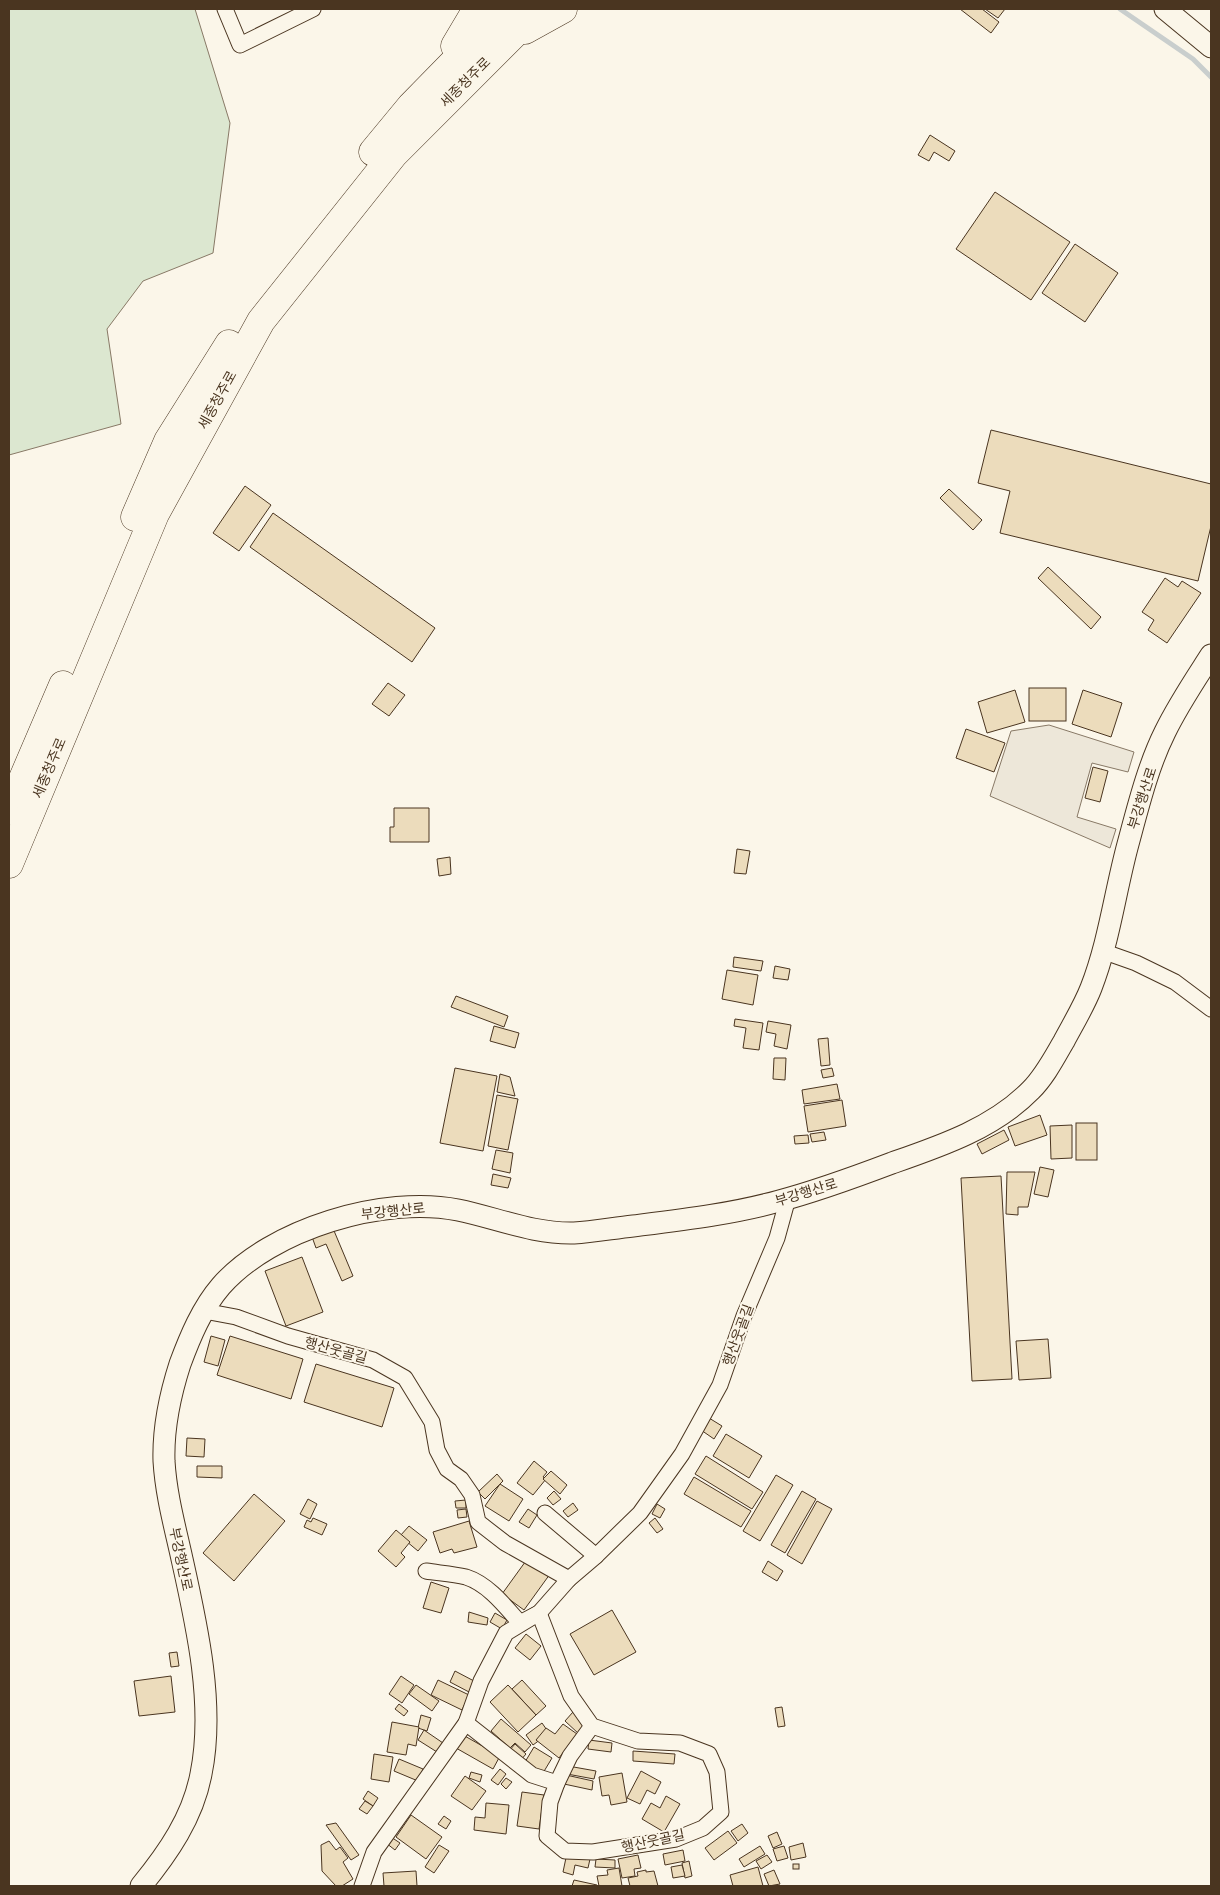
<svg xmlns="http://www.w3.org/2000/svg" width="1220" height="1895" font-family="'Archivo Narrow','Noto Sans KR',sans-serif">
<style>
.green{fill:#dce7d0;stroke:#887966}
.parking{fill:#ede7d9;stroke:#887966}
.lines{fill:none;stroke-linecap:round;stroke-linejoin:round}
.stream{stroke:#c9cecd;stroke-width:5}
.building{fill:#ecdcbc;stroke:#4a3520}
.street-casing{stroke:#4a3520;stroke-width:17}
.secondary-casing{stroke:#4a3520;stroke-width:23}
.highway-casing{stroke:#4a3520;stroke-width:29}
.street{stroke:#fbf6e9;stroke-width:15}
.secondary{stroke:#fbf6e9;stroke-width:21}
.highway{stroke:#fbf6e9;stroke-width:28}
.labels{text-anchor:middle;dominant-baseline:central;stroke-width:4;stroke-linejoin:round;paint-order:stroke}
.street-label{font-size:14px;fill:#4a3520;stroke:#fbf6e9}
</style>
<rect width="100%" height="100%" fill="#fbf6e9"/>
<polygon class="green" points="9,9 195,9 230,123 213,253 143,281 107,329 121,424 9,455"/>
<polygon class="parking" points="1049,725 1134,752 1128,772 1092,763 1077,817 1116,829 1110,848 990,796 1011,731"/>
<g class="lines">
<polyline class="stream" points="1120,9 1193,59 1211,77"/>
</g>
<g class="building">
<polygon points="960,9 982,9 999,22 991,33"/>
<polygon points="985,9 1005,9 998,18"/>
<polygon points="930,135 955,151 949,161 934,152 929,161 918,155"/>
<polygon points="995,192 1070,242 1031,300 956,249"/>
<polygon points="1075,244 1118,273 1085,322 1042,293"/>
<polygon points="991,430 1211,484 1211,526 1198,581 1000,533 1010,491 978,483"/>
<polygon points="245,486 271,505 239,551 213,533"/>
<polygon points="949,489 982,520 973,530 940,498"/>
<polygon points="273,513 435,628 412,662 250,547"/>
<polygon points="1048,567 1101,617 1091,629 1038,578"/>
<polygon points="1165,578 1178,587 1182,581 1201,593 1167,643 1148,630 1154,620 1142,612"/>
<polygon points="388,683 405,695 389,716 372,704"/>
<rect x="1029" y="688" width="37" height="33"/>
<polygon points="1015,690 1025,722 987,733 978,702"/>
<polygon points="1083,690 1122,703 1111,737 1072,724"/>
<polygon points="966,729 1005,743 994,772 956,758"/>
<polygon points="1093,767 1108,771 1100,802 1085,798"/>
<polygon points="394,808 429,808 429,842 390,842 390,827 394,827"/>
<polygon points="737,849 750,851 746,874 734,873"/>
<polygon points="450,857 451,874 439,876 437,859"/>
<polygon points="734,957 763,961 761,971 733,967"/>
<polygon points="775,966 790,969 788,980 773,978"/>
<polygon points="727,970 758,975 753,1005 722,999"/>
<polygon points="456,996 508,1016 504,1027 451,1007"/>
<polygon points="735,1019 763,1023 759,1050 743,1048 746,1028 734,1026"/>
<polygon points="768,1021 791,1025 787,1049 774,1046 776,1034 766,1032"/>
<polygon points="494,1026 519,1033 515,1048 490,1041"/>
<polygon points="828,1038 830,1065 821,1066 818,1039"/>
<polygon points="774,1058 786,1058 785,1080 773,1079"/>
<polygon points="455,1068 497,1076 483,1151 440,1143"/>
<polygon points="832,1068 834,1076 823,1078 821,1070"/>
<polygon points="500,1074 510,1077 515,1096 497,1092"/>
<polygon points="837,1084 840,1099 804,1104 802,1090"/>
<polygon points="497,1095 518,1099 508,1150 488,1146"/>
<polygon points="842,1100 846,1126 808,1132 804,1106"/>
<polygon points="1040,1115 1047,1135 1015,1146 1008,1127"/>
<rect x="1076" y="1123" width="21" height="37"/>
<polygon points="1072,1125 1072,1158 1051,1159 1050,1126"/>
<polygon points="1004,1130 1009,1140 982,1154 977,1144"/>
<polygon points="824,1132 826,1140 812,1142 810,1134"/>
<polygon points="808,1135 809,1143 795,1144 794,1136"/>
<polygon points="496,1150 513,1153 510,1173 492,1169"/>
<polygon points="1040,1167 1054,1170 1048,1197 1034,1194"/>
<polygon points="1007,1172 1035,1172 1028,1207 1018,1207 1018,1215 1006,1214"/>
<polygon points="493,1174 511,1178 508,1188 491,1185"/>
<polygon points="1001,1176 1012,1379 972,1381 961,1178"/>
<polygon points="332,1226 353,1276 342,1281 326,1244 316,1248 311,1234"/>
<polygon points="302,1257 323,1312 286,1326 265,1271"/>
<polygon points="211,1336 225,1340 218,1366 204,1362"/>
<polygon points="230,1336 303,1359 291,1399 217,1375"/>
<polygon points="1048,1339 1051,1378 1019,1380 1016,1341"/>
<polygon points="316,1364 394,1388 382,1427 304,1402"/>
<polygon points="709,1418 722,1426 714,1439 701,1430"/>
<polygon points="726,1434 762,1456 749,1478 713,1456"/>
<polygon points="187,1438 205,1439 204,1457 186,1456"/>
<polygon points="706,1456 763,1492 752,1509 695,1474"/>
<polygon points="534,1461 547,1472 543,1477 546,1479 533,1495 517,1483"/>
<polygon points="197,1466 222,1466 222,1478 197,1477"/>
<polygon points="551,1471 567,1485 560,1494 543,1479"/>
<polygon points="497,1474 503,1481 485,1499 478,1492"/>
<polygon points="776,1475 793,1485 760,1541 743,1531"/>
<polygon points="694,1477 751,1511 741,1527 684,1494"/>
<polygon points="500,1484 523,1499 509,1521 485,1506"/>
<polygon points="554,1491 561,1499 553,1505 547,1498"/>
<polygon points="802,1491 816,1499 785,1553 771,1545"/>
<polygon points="254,1494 285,1521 234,1581 203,1553"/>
<polygon points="308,1499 317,1504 310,1519 300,1514"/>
<polygon points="466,1500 466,1508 456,1508 455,1501"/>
<polygon points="817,1501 832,1509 802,1564 787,1555"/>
<polygon points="573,1503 578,1510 568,1517 563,1511"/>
<polygon points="657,1504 665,1509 660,1518 652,1514"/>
<polygon points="466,1509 467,1517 458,1518 457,1510"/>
<polygon points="528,1509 537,1515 529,1528 519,1522"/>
<polygon points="313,1518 327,1524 322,1535 304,1527 307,1520 311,1522"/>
<polygon points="655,1518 663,1529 657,1533 649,1523"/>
<polygon points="469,1521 477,1547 454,1553 452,1549 440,1553 433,1532"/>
<polygon points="409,1526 427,1540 418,1551 400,1536"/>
<polygon points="396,1530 410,1542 401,1553 405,1557 396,1567 378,1551"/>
<polygon points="528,1558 550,1574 524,1610 502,1594"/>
<polygon points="768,1561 783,1571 777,1581 762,1572"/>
<polygon points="431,1582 449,1588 441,1613 423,1608"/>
<polygon points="612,1610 636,1652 594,1675 570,1634"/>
<polygon points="469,1612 488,1618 487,1625 468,1622"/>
<polygon points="495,1613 507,1620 502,1629 490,1622"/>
<polygon points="526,1634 541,1646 530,1660 515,1648"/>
<polygon points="177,1652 179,1666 171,1667 169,1653"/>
<polygon points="455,1671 474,1681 469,1692 450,1682"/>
<polygon points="171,1676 175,1712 139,1716 134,1681"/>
<polygon points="401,1676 414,1685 402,1703 389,1694"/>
<polygon points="438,1680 469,1695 462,1710 431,1695"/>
<polygon points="522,1680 546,1706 536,1715 512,1689"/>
<polygon points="416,1685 439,1701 432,1711 409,1694"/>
<polygon points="508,1685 536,1715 518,1732 490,1702"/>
<polygon points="399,1704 408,1711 404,1716 395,1709"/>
<polygon points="782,1707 785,1726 778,1727 775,1708"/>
<polygon points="573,1712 587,1725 579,1734 565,1721"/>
<polygon points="421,1715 431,1718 427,1731 418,1728"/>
<polygon points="501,1719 531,1745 525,1752 515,1743 510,1748 491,1731"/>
<polygon points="392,1722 419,1727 416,1746 408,1744 406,1755 387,1752"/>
<polygon points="542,1723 549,1733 533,1745 526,1735"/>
<polygon points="563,1724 577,1734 559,1758 536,1740 546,1728 555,1734"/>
<polygon points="424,1730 443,1743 437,1752 418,1740"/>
<polygon points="463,1735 500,1756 493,1769 456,1748"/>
<polygon points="589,1740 612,1743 611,1752 588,1749"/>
<polygon points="515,1744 526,1754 520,1761 509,1751"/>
<polygon points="534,1747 552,1758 543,1773 525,1762"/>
<polygon points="633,1751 675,1754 674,1764 633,1761"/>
<polygon points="374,1754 393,1757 389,1782 371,1779"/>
<polygon points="399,1759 423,1769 418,1781 394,1771"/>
<polygon points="568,1766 596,1771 594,1779 567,1774"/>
<polygon points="500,1769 506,1774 498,1785 491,1780"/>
<polygon points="641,1771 661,1782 655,1794 647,1790 640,1804 627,1798"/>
<polygon points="471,1772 482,1775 480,1782 469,1778"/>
<polygon points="622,1773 627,1802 611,1805 609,1795 602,1796 599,1777"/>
<polygon points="566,1775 593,1781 592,1790 564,1784"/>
<polygon points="465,1776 486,1791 472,1810 451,1796"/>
<polygon points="506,1778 512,1782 506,1789 501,1784"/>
<polygon points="368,1791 378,1798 373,1806 363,1799"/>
<polygon points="522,1792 544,1795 539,1829 517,1826"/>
<polygon points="666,1796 680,1804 664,1832 642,1819 651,1803 660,1808"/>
<polygon points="365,1801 373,1806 367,1814 359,1809"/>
<polygon points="486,1803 509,1805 506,1834 474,1830 475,1817 485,1818"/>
<polygon points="411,1815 442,1837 426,1859 396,1837"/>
<polygon points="444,1816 451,1821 446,1829 438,1824"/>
<polygon points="336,1823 359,1855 351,1860 326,1825"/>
<polygon points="742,1824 748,1833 738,1841 731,1831"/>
<polygon points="728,1831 737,1843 714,1860 705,1848"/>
<polygon points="777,1832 782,1844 773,1848 768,1836"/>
<polygon points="391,1837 400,1843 395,1850 386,1843"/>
<polygon points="329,1841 336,1850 340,1847 348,1858 343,1862 353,1879 342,1886 336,1886 322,1871 321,1845"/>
<polygon points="803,1843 806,1857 791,1860 789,1847"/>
<polygon points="439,1845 449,1851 434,1873 425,1867"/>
<polygon points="760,1846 765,1854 744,1867 739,1859"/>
<polygon points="784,1846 788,1858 777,1861 773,1849"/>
<polygon points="683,1850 685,1861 665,1865 663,1854"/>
<polygon points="567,1853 590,1859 588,1868 575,1865 573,1875 563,1872"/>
<polygon points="638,1855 641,1868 634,1869 635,1876 622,1878 618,1859"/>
<polygon points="767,1855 772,1862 761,1869 756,1861"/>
<polygon points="596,1859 615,1860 615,1868 595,1867"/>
<polygon points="689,1861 692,1876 685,1878 682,1863"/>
<rect x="793" y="1864" width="6" height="5"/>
<polygon points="682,1865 685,1876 673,1878 671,1867"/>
<polygon points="758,1867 763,1886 733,1886 730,1875"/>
<polygon points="619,1868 622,1886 599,1886 597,1876 608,1875 607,1870"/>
<polygon points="646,1870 646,1872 654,1871 658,1886 630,1886 628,1878 638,1876 637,1872"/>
<polygon points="774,1870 780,1884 769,1886 764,1874"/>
<polygon points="416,1871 417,1886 384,1886 383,1873"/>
<polygon points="574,1880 597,1885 597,1886 572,1886"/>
</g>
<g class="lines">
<g class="street-casing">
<g id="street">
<polyline points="225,9 240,45 313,9"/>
<polyline points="1102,951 1136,963 1175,982 1211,1009"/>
<polyline points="204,1311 236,1317 288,1336 373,1360 405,1378 432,1422 437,1450 447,1469 461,1479 472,1495 478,1522 505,1543 569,1579"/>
<polyline points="545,1513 596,1556"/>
<path d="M426 1571C439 1573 453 1574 466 1577 488 1584 505 1606 520 1623L539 1613 571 1696 592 1726 638 1741 680 1743 709 1754 717 1772 721 1812 703 1828 676 1839 593 1852 565 1851 547 1836 550 1802 557 1783 532 1775 466 1723"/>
<polyline points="557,1783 570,1756 592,1726"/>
<polyline points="362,1886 374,1852 466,1723 481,1681 506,1633 539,1613 569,1579 596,1556 640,1513 682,1454 720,1385 744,1316 777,1238 788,1198"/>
</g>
</g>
<g class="secondary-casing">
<g id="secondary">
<polyline points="1165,9 1211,47"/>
<path d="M141 1886C168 1853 193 1817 201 1774 215 1706 197 1626 182 1559 175 1527 166 1495 164 1461 163 1428 170 1395 180 1364 190 1337 202 1308 221 1286 271 1229 384 1195 458 1210 497 1218 533 1234 574 1233 593 1232 614 1228 633 1226 681 1220 733 1214 779 1201 817 1191 855 1177 892 1163 941 1146 994 1128 1031 1090 1045 1076 1054 1058 1064 1041 1073 1024 1084 1006 1091 988 1109 942 1115 892 1128 844 1138 807 1148 766 1165 732 1178 705 1195 680 1211 655"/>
</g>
</g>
<g class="highway-casing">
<g id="highway">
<polyline points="525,30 563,9"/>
<polyline points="455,46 477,9"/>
<polyline points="373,152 411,106 506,9"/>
<polyline points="135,517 168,441 229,344"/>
<polyline points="9,811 63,685"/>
<polyline points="9,864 155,514 261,321 394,154 539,9"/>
</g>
</g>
<use href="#street" class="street"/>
<use href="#secondary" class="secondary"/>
<use href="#highway" class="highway"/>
</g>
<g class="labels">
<g class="street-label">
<text transform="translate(465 82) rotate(-45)">세종청주로</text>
<text transform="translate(217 400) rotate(-61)">세종청주로</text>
<text transform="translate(49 768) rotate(-67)">세종청주로</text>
<text transform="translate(1142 798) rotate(-72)">부강행산로</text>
<text transform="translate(806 1192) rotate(-17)">부강행산로</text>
<text transform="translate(393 1211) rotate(-6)">부강행산로</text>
<text transform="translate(738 1335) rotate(-70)">행산웃골길</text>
<text transform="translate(336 1350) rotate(15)">행산웃골길</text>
<text transform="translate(181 1559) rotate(78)">부강행산로</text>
<text transform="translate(653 1841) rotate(-12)">행산웃골길</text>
</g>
</g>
<rect width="1220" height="1895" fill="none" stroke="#4a3520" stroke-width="20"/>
</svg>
